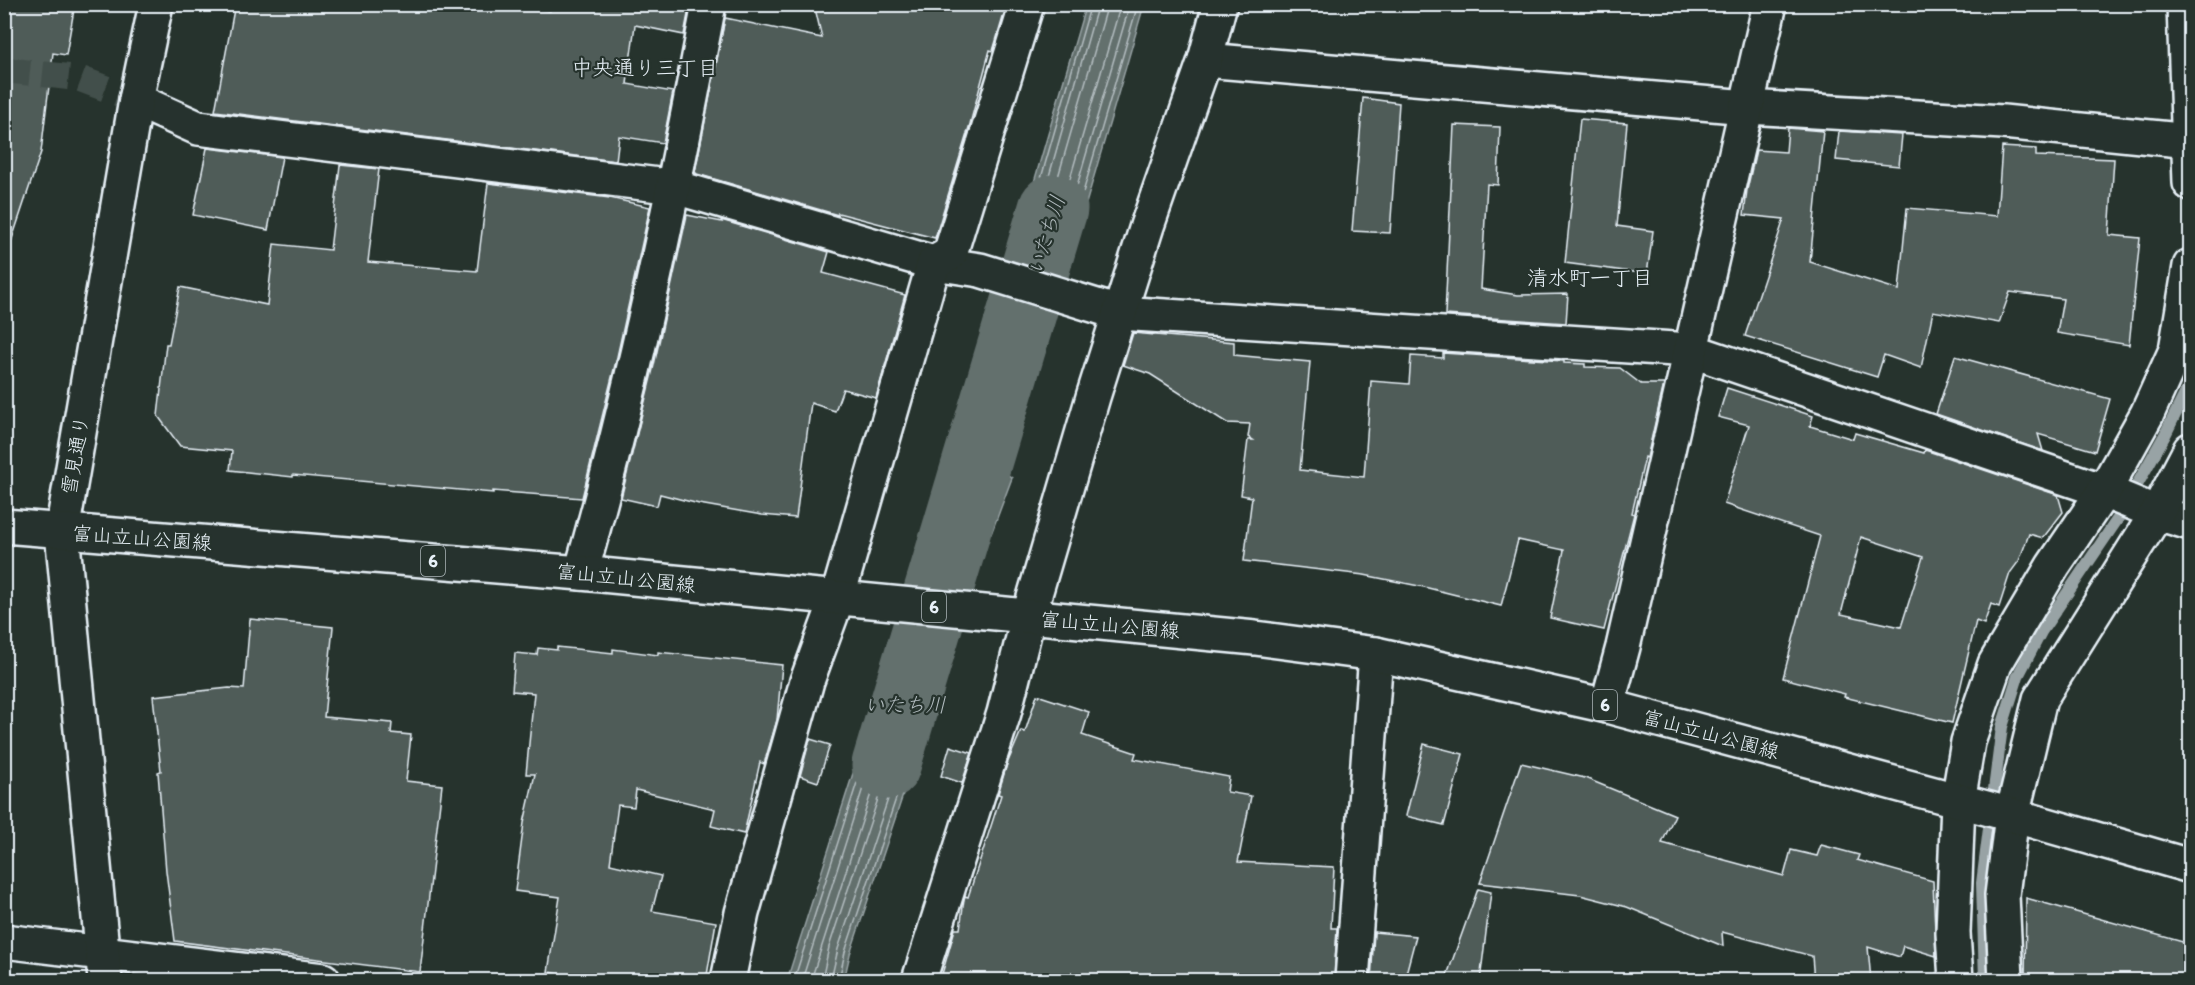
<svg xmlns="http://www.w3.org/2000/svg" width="2195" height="985" font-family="Itim,'Klee One',sans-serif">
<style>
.water{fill:#636f6d;stroke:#98a3a5;stroke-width:1.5}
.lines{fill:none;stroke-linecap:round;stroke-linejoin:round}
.shore{stroke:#b3bdc0;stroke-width:1.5}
.stream{stroke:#98a3a5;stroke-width:12}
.river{stroke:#636f6d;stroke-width:69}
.building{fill:#505c59;stroke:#e8f1f8;stroke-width:1.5;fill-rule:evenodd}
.pedestrian-tunnel{stroke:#43504b;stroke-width:26;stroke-dasharray:26 13;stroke-linecap:butt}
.minor-casing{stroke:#e8f1f8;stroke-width:38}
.tertiary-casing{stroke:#e8f1f8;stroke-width:38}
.primary-casing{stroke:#e8f1f8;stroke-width:38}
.minor{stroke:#26332d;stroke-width:33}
.tertiary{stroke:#26332d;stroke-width:33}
.primary{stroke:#26332d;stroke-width:33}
.labels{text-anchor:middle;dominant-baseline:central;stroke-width:4.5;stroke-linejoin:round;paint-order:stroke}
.shield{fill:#26332d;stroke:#aeb8bb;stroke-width:1.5}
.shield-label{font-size:18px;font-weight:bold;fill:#e8f1f8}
.street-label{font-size:20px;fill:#e8f1f8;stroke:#26332d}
.neighbourhood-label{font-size:21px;fill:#e8f1f8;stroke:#26332d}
.water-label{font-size:21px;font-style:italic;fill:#b3bdc0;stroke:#26332d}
</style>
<rect width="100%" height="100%" fill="#26332d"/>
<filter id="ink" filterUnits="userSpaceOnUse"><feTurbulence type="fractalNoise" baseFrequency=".0167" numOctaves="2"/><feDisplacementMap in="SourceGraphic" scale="12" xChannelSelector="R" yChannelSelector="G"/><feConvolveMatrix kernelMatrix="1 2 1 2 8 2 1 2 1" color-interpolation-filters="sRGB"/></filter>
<g filter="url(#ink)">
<g class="water">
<polygon points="1086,4 1144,5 1064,279 1011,261"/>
<polygon points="1002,295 1054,313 1003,471 1012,478 991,534 923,527"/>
<polygon points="886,670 943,675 850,954 844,980 787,980"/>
</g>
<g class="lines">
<g class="shore">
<polyline points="1091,4 1019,255 1021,258 1058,270 1061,268 1138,4"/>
<polyline points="1098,4 1028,250 1030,253 1053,260 1056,258 1130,4"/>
<polyline points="1108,4 1039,243 1041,247 1047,249 1050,247 1121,4"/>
<polygon points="1008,304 1044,316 1045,319 998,469 998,474 1004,482 986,527 935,522 933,518 1004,306"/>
<polygon points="1013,313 1034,321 1036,324 990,467 990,474 995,485 981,519 945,516 943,512 1009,315"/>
<polygon points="1017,325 1023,326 1025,330 982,465 981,474 985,486 976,509 957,508 955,504"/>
<polyline points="794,980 890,679 893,677 932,680 934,684 845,952 839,980"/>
<polyline points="802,980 895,687 898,685 922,687 924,691 838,949 831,980"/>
<polyline points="811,980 902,697 909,695 911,699 829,947 822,980"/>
</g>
<polyline class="stream" points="1985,980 1982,883 2002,727 2018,676 2041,632 2119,517 2165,435 2190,384"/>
<polyline class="river" points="886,765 1053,209"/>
</g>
<g class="building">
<polygon points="4,4 75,4 66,55 53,53 41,152 10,245 4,245"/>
<polygon points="235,4 385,4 427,9 428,4 507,4 550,11 551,4 690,4 684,35 635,25 627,84 673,92 663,143 619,136 616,161 215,111"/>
<polygon points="814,4 1007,4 993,51 990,50 970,124 935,238 838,213 838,215 697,174 695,172 725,18 822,38"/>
<polygon points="1363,98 1399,103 1390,233 1352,231"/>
<polygon points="1580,119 1627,123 1617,226 1653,231 1647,274 1565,263"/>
<polygon points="1454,125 1500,127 1498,185 1487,184 1481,289 1518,295 1568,294 1566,323 1445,315"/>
<polygon points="1788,128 1823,131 1810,262 1899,290 1907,208 1997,216 2002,147 2036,149 2036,156 2114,159 2109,235 2140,238 2129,345 2057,333 2063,299 2010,292 1999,323 1933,311 1921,368 1884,355 1877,377 1745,336 1784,219 1744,215 1747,190 1756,150 1786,152"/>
<polygon points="1839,131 1902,135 1899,166 1836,160"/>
<polygon points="207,148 282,157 268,230 193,215"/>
<polygon points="340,165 379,169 368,262 477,271 488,183 610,198 650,207 617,357 582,498 493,491 493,493 293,475 293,477 230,470 232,451 180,446 158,416 166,344 169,344 180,287 267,305 274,244 330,250"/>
<polygon points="687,215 722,222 721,220 829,252 823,273 905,295 876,398 843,389 835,411 811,403 796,518 762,515 699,504 660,494 657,506 621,498 654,365"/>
<polygon points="1133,333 1234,342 1234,355 1310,362 1300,470 1364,477 1371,381 1409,384 1411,356 1443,358 1443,353 1564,361 1564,363 1585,364 1585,367 1620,368 1641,384 1664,384 1647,458 1645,457 1632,513 1634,514 1604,630 1550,618 1564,550 1518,540 1501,606 1424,587 1364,575 1244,561 1252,497 1241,495 1248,440 1253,440 1248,437 1250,424 1227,423 1150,374 1123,365"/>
<polygon points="1955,356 2110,399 2095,451 2038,434 2043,451 1936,414"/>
<path d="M1727 388 1813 416 1810 426 1853 439 1855 433 1924 453 1925 450 2058 495 2063 512 2043 538 2029 534 2019 561 2010 573 1999 607 1991 604 1984 624 1976 621 1952 723 1844 697 1845 694 1783 678 1820 536 1724 504 1749 425 1718 417ZM1861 537 1923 557 1901 627 1841 614Z"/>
<polygon points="250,619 333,627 324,717 392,723 391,733 411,735 406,781 442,785 420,972 175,941 166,871 158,772 161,771 153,696 229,688 244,689"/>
<polygon points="557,647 613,653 613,649 658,655 658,652 782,665 777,720 764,764 760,762 744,834 711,826 715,809 636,790 634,807 618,805 610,864 661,876 652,911 716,922 706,981 596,981 548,972 560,897 515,891 524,823 535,774 526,774 534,693 512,691 515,653 537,655 538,648 557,650"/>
<polygon points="1037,695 1089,712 1082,735 1136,753 1134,759 1229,777 1227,792 1251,796 1238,862 1334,867 1331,928 1337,928 1334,981 940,981 955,929 960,929 964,899 965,896 968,897 1001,795 998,794 1007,764 1021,731 1025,732"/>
<polygon points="810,739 830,745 818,782 800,776"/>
<polygon points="1424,744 1463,754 1444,825 1406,816"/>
<polygon points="950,746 972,753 962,783 941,776"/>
<polygon points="1521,763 1585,778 1675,815 1662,843 1784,876 1791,850 1817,856 1821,845 1859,855 1857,860 1933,881 1936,956 1903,946 1900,957 1868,947 1871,981 1814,981 1812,956 1722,932 1723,946 1627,907 1580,895 1480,883"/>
<polygon points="1478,889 1491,892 1480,981 1445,981"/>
<polygon points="2026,898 2190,944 2190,981 2025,981"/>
<polygon points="1374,932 1416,936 1404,981 1371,981"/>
</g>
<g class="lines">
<polyline class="pedestrian-tunnel" points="4,70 78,78 136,100"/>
<g class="minor-casing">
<g id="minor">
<polyline points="2184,4 2190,183"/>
<polyline points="1205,60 1747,107 2003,122 2190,141"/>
<polyline points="136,100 198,128 675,187 934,263 980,270 1119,313 1690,350 2104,491 2157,513 2190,523"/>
<path d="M581 573C634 386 673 195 709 4"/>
<polyline points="1607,706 1623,647 1770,4"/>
<polyline points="4,941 323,980"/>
<polyline points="728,980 742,913 807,681 837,599 934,263 950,254 1027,4"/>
<polyline points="919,980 1004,713 1028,618 1093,397 1147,226 1205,60 1220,4"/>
<polyline points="1352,980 1376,654"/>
<polyline points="1956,980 1953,933 1958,801 1968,742 1995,664 2053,566 2104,491 2147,414 2176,350 2190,266"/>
<polyline points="2006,980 2002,895 2012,815 2040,699 2157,513 2190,450"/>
</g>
</g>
<g class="tertiary-casing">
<polyline id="tertiary" points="105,980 62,532 136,100 156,4"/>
</g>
<g class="primary-casing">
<polyline id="primary" points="4,526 581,573 1255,638 1376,654 1607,706 2012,815 2190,866"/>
</g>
<use href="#minor" class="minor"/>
<use href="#tertiary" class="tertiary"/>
<use href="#primary" class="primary"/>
</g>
</g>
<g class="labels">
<g class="shield">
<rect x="421" y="546" width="24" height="30" rx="4.5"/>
<rect x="922" y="592" width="24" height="30" rx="4.5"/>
<rect x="1593" y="690" width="24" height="30" rx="4.5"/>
</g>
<g class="shield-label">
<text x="433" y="561">6</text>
<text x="934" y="607">6</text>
<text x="1605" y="705">6</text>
</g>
<g class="street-label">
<text transform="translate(75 455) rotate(-80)">雪見通り</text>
<text transform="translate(142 538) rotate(4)">富山立山公園線</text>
<text transform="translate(626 578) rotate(6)">富山立山公園線</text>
<text transform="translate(1110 625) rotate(5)">富山立山公園線</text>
<text transform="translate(1711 734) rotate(15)">富山立山公園線</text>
</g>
<g class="neighbourhood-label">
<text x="645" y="67">中央通り三丁目</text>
<text x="1590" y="277">清水町一丁目</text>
</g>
<g class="water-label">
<text transform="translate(1046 235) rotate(-73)">いたち川</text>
<text x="905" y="704">いたち川</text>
</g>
</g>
<rect width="2195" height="985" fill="none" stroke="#26332d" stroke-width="24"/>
<rect x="12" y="12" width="2171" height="961" fill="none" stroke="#e8f1f8" stroke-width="2" filter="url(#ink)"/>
</svg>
